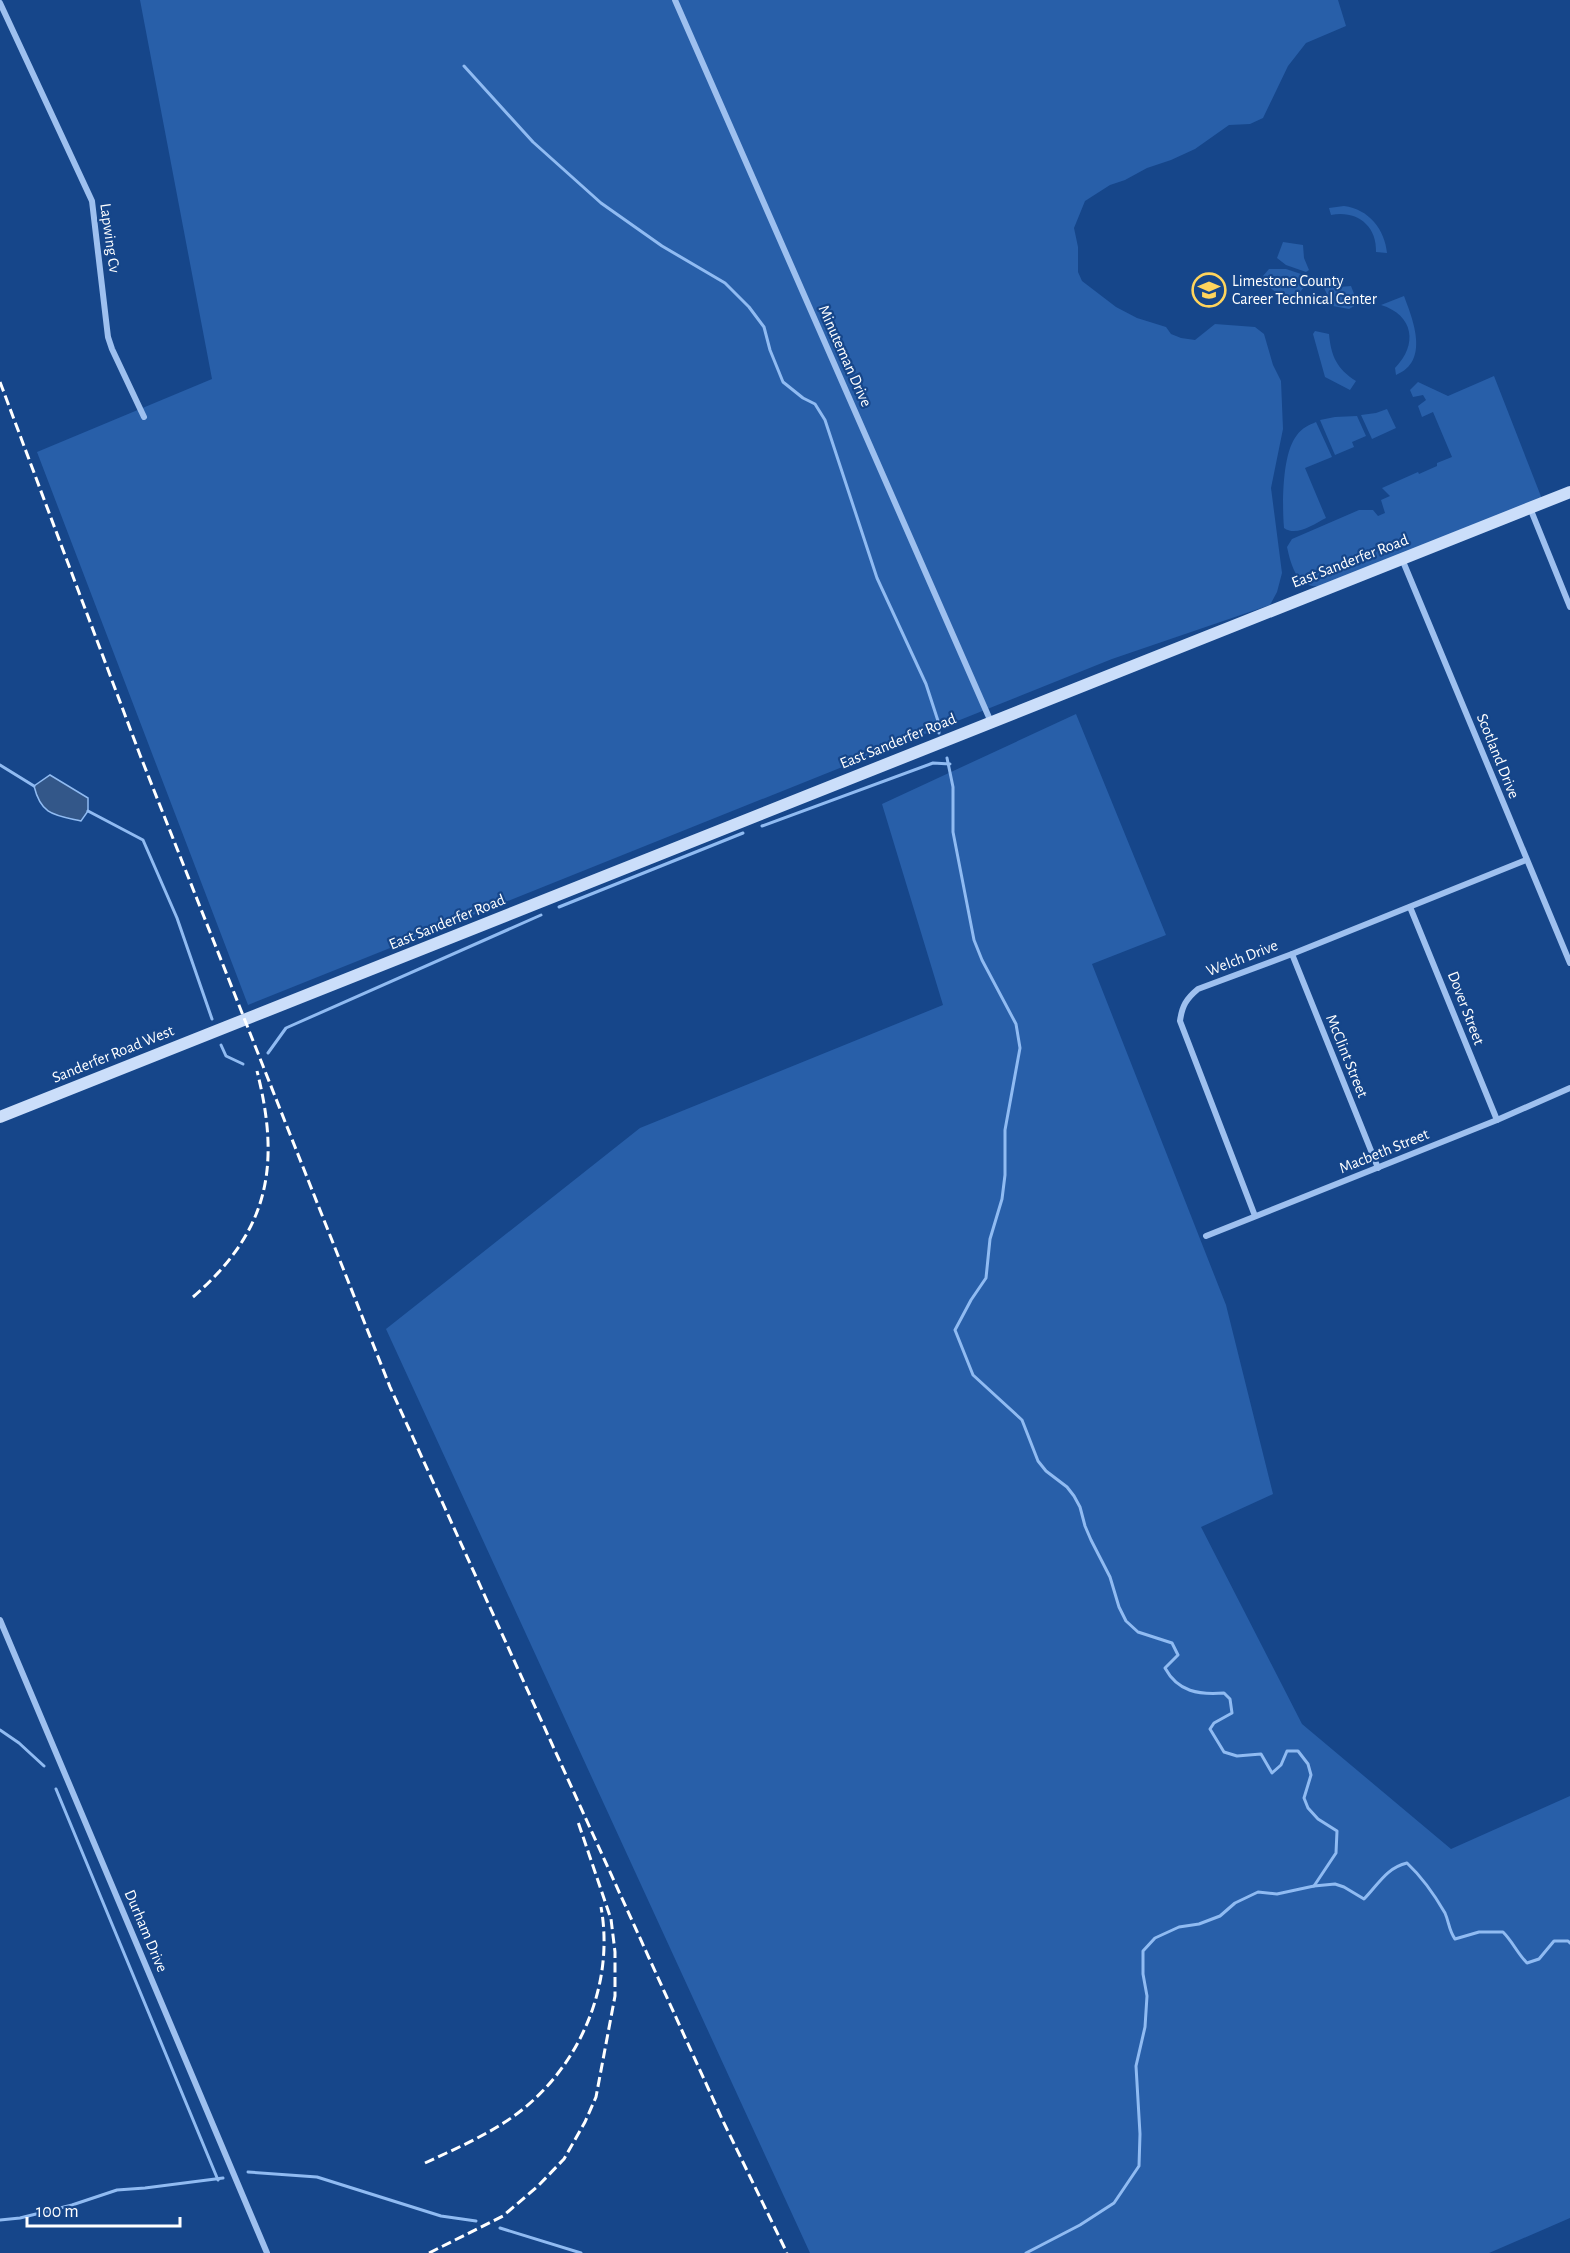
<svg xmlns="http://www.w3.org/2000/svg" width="1570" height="2253" font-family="'Alegreya Sans',sans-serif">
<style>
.green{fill:#285fa9}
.water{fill:#335789;stroke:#90bbf2;stroke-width:1.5}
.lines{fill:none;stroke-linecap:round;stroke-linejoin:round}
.stream{stroke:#90bbf2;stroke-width:3}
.street{stroke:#9ec0ef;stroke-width:6}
.secondary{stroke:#cbdefa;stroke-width:12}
.rail{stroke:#fff;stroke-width:3;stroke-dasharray:10 4.5;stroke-linecap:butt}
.labels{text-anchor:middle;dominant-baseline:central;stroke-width:4.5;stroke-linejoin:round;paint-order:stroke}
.street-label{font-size:16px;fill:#fff;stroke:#16468a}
.poi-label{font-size:16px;fill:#fff;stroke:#16468a;text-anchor:start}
</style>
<rect width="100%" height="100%" fill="#16468a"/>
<g class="green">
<polygon points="140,0 1338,0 1346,26 1306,43 1288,66 1263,118 1250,124 1229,125 1195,149 1171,160 1147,168 1125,180 1110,185 1085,201 1074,228 1078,247 1078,272 1082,281 1116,307 1137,318 1166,327 1171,334 1181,338 1195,340 1215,324 1255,327 1264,334 1273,365 1281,381 1283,429 1271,488 1282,573 1277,592 1270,605 1112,659 248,1005 37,452 212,379"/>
<path d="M1344 206C1369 209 1385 230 1387 253L1376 252C1377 225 1356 210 1331 215L1329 208Z"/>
<polygon points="1283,242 1303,245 1304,258 1309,270 1306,272 1286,265 1277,258"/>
<polygon points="1269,269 1286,269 1301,274 1304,287 1294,300 1288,301 1269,287 1263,276"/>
<polygon points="1326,284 1339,287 1351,286 1358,304 1349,309 1333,306 1324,288"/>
<path d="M1404 296C1413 320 1430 361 1396 375L1395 368C1418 345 1414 315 1381 305Z"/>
<path d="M1315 331 1329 334C1331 356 1337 369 1356 381L1350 390 1325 377 1313 334Z"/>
<path d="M1494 376 1542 499 1320 586C1297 589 1291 565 1287 547L1292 539 1359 510H1373L1378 516 1385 513 1381 500 1390 496 1382 488 1418 472 1419 474 1437 466V463L1452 457 1433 412 1422 417 1418 406 1426 400 1423 395 1413 397 1410 390 1418 382 1448 396Z"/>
<polygon points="1387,409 1396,428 1372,439 1361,415 1376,413"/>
<polygon points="1357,416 1366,436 1352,442 1354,447 1335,455 1320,420 1335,417"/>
<path d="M1316 422 1332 457 1305 468 1326 518C1314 524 1296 537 1284 528 1282 504 1282 453 1297 435 1302 428 1309 425 1316 422Z"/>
<polygon points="1076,714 1166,935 1092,964 1226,1305 1273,1494 1201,1527 1302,1724 1451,1849 1570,1796 1570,2218 1489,2253 810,2253 386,1329 640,1128 943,1005 882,804"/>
</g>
<path class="water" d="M50 775 88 798V811L81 821C54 815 41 815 34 786Z"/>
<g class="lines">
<g class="stream">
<polyline points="464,66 533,142 601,203 662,246 725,283 749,307 764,327 770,350 783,382 803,398 815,404 825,420 877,578 926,684 939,724 939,733"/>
<path d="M947 758 953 787V832L974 940 982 960 1016 1024 1020 1048 1005 1130V1175L1002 1199 990 1239 986 1278 971 1300 955 1330 973 1375 1022 1420 1038 1461 1046 1471 1067 1487 1074 1496 1080 1507 1085 1526 1091 1540 1110 1577 1119 1607 1126 1621 1138 1632 1172 1643 1178 1655 1165 1668C1178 1692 1199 1695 1224 1693L1230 1699 1232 1713 1214 1723 1210 1729 1224 1752 1237 1756 1261 1754 1272 1773 1281 1765 1287 1751H1298L1308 1764 1311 1775 1304 1798 1308 1808 1318 1819 1337 1831 1336 1853 1314 1886"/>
<polyline points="0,765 34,786"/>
<polyline points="88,811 143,840 177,918 212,1019"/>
<polyline points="762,826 933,763 950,764"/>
<polyline points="559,907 743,833"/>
<polyline points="221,1045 226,1056 243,1064"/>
<polyline points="268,1053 286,1028 541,915"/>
<polyline points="0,1730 19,1743 44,1766"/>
<polyline points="56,1789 218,2180"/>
<polyline points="248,2172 317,2177 441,2216 476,2221"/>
<polyline points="0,2220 20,2218 72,2205 117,2190 145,2188 223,2178"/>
<polyline points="500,2228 581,2253"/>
<path d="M1026 2253 1080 2225 1114 2203 1139 2166 1140 2134 1136 2066 1145 2027 1147 1996 1143 1974V1951L1155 1938 1179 1927 1199 1924 1220 1916 1235 1903 1258 1892 1277 1894 1314 1886 1335 1884 1344 1887 1364 1899C1378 1885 1386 1868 1407 1863 1423 1878 1434 1894 1445 1913 1449 1922 1449 1931 1455 1939L1479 1932H1503C1513 1942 1517 1953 1527 1963L1539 1959 1554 1941H1568L1570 1943"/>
</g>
<g class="street">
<polyline points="675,0 991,722"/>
<polyline points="0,3 92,201 108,337 112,349 144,417"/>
<polyline points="1530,508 1570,607"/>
<polyline points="1402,559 1570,963"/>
<polyline points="1410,907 1497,1120"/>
<polyline points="1292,954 1378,1168"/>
<path d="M1255 1216 1180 1021C1182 1006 1186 999 1198 989L1292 954 1526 860"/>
<polyline points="1206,1236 1497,1120 1570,1088"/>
<polyline points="0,1620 267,2253"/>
</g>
<polyline class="secondary" points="0,1117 1570,492"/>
<g class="rail">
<polyline points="0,382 140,755 390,1387 723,2121 787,2253"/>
<path d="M193 1297C269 1231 281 1166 257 1071"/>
<path d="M425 2163C457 2148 490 2134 518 2113 580 2066 615 1984 601 1907"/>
<polyline points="429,2253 503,2216 538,2186 564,2159 585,2122 596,2097 615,1996 615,1952 611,1919 577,1819"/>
</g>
</g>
<defs>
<g id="school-ring" transform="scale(1.725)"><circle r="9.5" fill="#16468a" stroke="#ffd45c" stroke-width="1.5"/><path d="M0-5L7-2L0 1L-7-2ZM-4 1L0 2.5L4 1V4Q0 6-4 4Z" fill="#ffd45c"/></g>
</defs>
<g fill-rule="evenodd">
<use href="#school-ring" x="1209" y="290"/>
</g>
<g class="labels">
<g class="street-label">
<text transform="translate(110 238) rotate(82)">Lapwing Cv</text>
<text transform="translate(845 356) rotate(66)">Minuteman Drive</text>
<text transform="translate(1350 561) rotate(-21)">East Sanderfer Road</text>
<text transform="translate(898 741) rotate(-22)">East Sanderfer Road</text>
<text transform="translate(1498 756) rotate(68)">Scotland Drive</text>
<text transform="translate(447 922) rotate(-22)">East Sanderfer Road</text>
<text transform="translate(1242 958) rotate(-21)">Welch Drive</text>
<text transform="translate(1466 1008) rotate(69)">Dover Street</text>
<text transform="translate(113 1054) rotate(-22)">Sanderfer Road West</text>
<text transform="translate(1347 1056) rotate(68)">McClint Street</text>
<text transform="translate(1384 1151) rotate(-22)">Macbeth Street</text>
<text transform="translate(146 1931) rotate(67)">Durham Drive</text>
</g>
<g class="poi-label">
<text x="1232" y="281">Limestone County<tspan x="1232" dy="18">Career Technical Center</tspan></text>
</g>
</g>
<path d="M27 2217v9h153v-9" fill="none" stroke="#ffffff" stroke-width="3"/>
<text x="36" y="2217" font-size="18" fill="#ffffff" stroke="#16468a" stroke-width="4.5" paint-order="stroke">100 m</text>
</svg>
